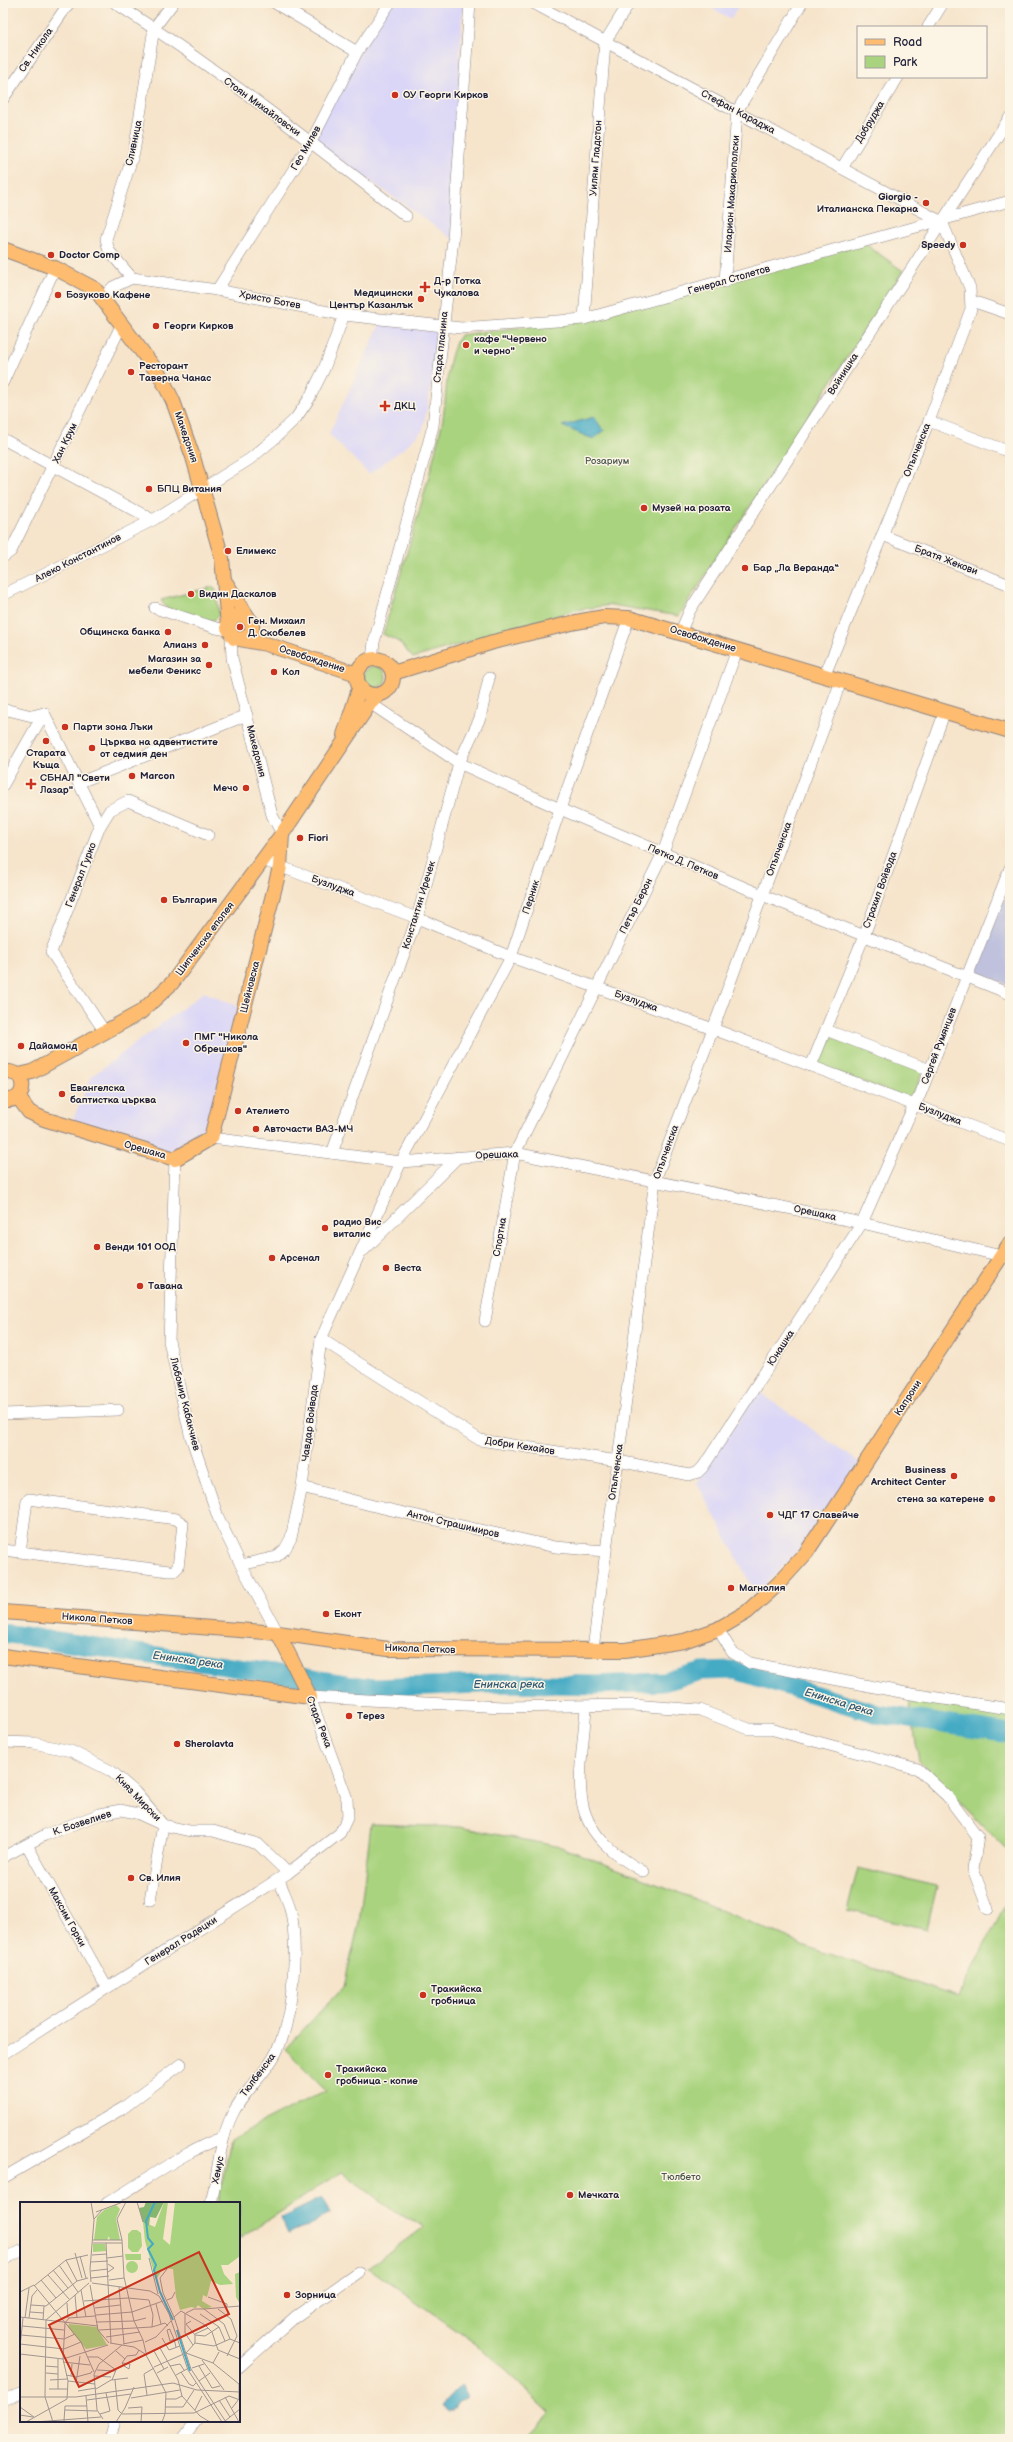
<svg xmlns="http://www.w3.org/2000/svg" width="1013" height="2442" font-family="'Balsamiq Sans',sans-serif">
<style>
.built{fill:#dad6f7}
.industrial{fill:#c0c2dd}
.green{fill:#a9d37e;stroke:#667a5c}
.water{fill:#45aac4;stroke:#346680}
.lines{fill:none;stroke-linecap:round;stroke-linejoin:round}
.river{stroke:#45aac4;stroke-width:19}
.minor-casing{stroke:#8c8383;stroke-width:12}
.major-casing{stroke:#8c8383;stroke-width:16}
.minor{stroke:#fff;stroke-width:11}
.major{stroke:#fdbc70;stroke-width:14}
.poi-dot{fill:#c8321e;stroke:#fcf5e5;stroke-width:1.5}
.labels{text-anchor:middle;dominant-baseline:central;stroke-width:3;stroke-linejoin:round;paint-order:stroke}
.street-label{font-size:10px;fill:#22223b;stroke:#fcf5e5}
.poi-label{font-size:10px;font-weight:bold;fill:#22223b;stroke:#fcf5e5;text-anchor:start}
.park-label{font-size:10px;fill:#4a574f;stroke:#fcf5e5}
.water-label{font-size:11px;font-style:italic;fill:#305872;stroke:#fcf5e5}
.inset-river{fill:none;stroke:#45aac4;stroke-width:2}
.inset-road{fill:none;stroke:#a19691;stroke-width:1}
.view{fill:#c8321e;fill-opacity:0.15;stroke:#c8321e;stroke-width:2}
.inset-edge{fill:none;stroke:#22223b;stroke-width:2}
</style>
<rect width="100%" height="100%" fill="#fcf5e5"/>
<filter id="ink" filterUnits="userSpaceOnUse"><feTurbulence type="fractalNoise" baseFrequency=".025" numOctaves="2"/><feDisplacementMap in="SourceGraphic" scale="8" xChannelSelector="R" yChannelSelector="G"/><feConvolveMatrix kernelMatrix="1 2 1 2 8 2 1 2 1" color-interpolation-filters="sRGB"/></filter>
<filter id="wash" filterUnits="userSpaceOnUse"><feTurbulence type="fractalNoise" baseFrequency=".012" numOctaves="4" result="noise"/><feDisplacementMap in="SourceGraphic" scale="16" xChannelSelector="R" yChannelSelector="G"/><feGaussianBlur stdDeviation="0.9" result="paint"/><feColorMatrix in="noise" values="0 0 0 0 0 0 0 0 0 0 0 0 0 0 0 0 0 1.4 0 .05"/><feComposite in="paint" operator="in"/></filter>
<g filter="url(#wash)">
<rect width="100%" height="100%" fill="#f6e4cb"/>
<g class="built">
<polygon points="390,3 464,3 462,13 453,239 308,137"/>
<polygon points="703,3 740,3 731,19"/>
<polygon points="380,324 437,331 432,381 423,430 404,448 369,474 329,434"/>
<polygon points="204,992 244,1009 211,1138 175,1159 69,1128 92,1076"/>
<polygon points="758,1391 860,1463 804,1546 756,1594 697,1483"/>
</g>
<polygon class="industrial" points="1010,885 1010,986 978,973 975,968"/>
<g class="green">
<path d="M864 243 903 271 679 616 611 605 576 610 413 658 399 642 383 634C403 564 426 494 442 423 448 394 444 362 460 335L584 319Z"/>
<polygon points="212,587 216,590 219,615 214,620 207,622 167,609 161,600"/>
<circle cx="375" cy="677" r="11"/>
<polygon points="829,1035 923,1070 912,1100 817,1065"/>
<polygon points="909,1700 1010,1714 1010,1853 919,1761"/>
<polygon points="371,1824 459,1827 561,1847 685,1895 806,1946 958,1997 1010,1895 1010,2439 525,2439 550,2413 480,2347 369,2268 424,2227 391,2209 342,2172 239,2239 239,2203 218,2203 231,2139 326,2090 285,2049 344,1986 359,1923"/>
<polygon points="858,1868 937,1886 927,1929 847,1910"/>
</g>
<g class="water">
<polygon points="594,417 604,431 593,439 562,426"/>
<polygon points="322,2198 330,2214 288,2234 281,2218"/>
<polygon points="461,2385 467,2394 466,2398 458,2401 454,2409 449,2412 441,2406"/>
</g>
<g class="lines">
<polyline class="river" points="3,1633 373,1688 507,1683 595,1685 664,1682 701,1671 735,1670 878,1714 1010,1734"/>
</g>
</g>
<g filter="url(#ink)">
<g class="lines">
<g class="minor-casing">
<g id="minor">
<path d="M115 3C216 68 311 142 406 216"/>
<polyline points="275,3 357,52"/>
<polyline points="533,3 942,222"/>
<polyline points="928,27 943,3"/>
<polyline points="3,99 69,3"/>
<polyline points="842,168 898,77"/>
<polyline points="132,278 109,251 106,239 134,152 154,28 173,3"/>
<polyline points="725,282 737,111 802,3"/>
<polyline points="217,290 311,142 357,52 390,3"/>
<polyline points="103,298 113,287 132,278 217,290 344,315 461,328 584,319 1010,201"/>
<polyline points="972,301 1010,314"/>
<polyline points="584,319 605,42 629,3"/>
<polyline points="3,382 55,268"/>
<polyline points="929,421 1010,452"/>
<polyline points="3,439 153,520"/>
<polyline points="882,535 1010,585"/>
<polyline points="3,557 11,551 122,324"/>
<polyline points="3,595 153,520 250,459 274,439 296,418 309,399 324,369 344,315"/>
<polyline points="155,608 216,628 228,630"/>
<polyline points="680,633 690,610 1010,117"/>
<polyline points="231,636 232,658 272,815 282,834"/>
<polyline points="372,659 374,642 433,426 453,239 470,3"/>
<polyline points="824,677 929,421 971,309 970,288 942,222"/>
<polyline points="370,703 459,763 560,809 762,895 1010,994"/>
<polyline points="3,712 8,710 32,716 44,713"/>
<polyline points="44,713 100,826 51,952 105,1032"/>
<polyline points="78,783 247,715"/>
<polyline points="3,785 44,713"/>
<polyline points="100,826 110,810 128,801 208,835"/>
<polyline points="263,860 417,918 511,957 713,1029 1010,1141"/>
<polyline points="826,1030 930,1070"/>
<polyline points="811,1066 864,936 945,711"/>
<polyline points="211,1138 401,1162 515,1153 862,1223 1010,1258"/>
<polyline points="332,1153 417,918 459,763 480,718 489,678"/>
<polyline points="175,1159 169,1341 190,1434 218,1517 241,1565 278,1633"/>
<polyline points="364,1250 458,1157"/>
<polyline points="485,1321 515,1153 663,853 737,650"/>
<polyline points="321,1339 480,1440 618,1461 689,1475 698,1472 703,1467 862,1223 914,1105 920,1095 1010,868"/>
<polyline points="3,1414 118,1410"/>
<polyline points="302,1487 374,1506 555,1547 605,1551"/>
<polyline points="3,1550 20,1552 169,1571 174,1571 178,1567 183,1524 176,1519 29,1499 27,1501 20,1552"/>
<polyline points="241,1565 276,1557 285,1549 291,1538 302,1487 321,1339 401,1162 511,957 560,809 629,618"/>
<polyline points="718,1629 732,1652 750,1663 911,1694 1010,1709"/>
<polyline points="593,1649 655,1180 713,1029 841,681"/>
<path d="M586 1708C580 1788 563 1827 644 1872"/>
<polyline points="3,1742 33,1743 71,1751 111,1771 135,1792 163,1825 190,1831 213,1831 258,1844 288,1873"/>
<polyline points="27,1845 107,1988"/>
<polyline points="3,1857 45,1835 100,1814 121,1810 139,1814 163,1825 150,1900"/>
<polyline points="3,2054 288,1873 340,1833 348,1816 347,1799 310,1697 503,1707 633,1705 700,1710 749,1729 770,1729 918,1769 947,1796 978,1837 973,1869 988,1909"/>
<polyline points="3,2178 123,2108 181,2064"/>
<path d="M107 2203C146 2181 182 2152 224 2137"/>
<path d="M211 2203C218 2174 219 2142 232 2115 243 2091 266 2075 277 2051 293 2017 299 1944 290 1908 287 1898 282 1889 279 1879"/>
<polyline points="3,2260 21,2251"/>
<polyline points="239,2367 295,2317 359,2272"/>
<polyline points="3,2400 21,2393"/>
<polyline points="110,2439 115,2421"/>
<polyline points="183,2439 196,2421"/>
</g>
</g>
<g class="major-casing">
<g id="major">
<polyline points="3,249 55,268 95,289 161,377 173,401 193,457 222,558 228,625"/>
<polyline points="226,583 249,619"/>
<path d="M245 638 252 632V622L243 615C234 615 229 619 228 628L234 638 266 644 357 674"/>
<circle cx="375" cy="677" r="18"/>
<polyline points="393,673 493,642 576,622 604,617 629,618 680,633 1010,731"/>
<polyline points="344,735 360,686"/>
<path d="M3 1073 10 1072 19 1075C27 1088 20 1104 3 1099"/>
<polyline points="19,1075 32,1072 141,1012 172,983 282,834 370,703 380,694"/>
<polyline points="18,1097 29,1112 44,1119 175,1159 211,1138 280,867 282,834"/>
<polyline points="3,1612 278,1633 388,1649 625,1650 684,1641 718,1629 747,1612 778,1584 806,1553 1010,1243"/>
<polyline points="278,1633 310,1697"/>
<polyline points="3,1656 310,1697"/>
</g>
</g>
<use href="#minor" class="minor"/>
<use href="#major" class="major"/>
</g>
</g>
<g class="poi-dot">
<circle cx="395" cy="95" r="4"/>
<circle cx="926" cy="203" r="4"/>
<circle cx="963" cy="245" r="4"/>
<circle cx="51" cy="255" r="4"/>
<path d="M423 281h4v4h4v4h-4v4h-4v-4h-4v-4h4z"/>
<circle cx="58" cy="295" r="4"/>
<circle cx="421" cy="299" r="4"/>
<circle cx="156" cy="326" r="4"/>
<circle cx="466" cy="345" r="4"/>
<circle cx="131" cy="372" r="4"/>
<path d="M383 400h4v4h4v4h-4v4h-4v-4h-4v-4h4z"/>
<circle cx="149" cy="489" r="4"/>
<circle cx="644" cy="508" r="4"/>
<circle cx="228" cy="551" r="4"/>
<circle cx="745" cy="568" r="4"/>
<circle cx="191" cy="594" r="4"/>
<circle cx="240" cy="627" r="4"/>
<circle cx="168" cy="632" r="4"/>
<circle cx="205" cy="645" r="4"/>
<circle cx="209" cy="665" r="4"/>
<circle cx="274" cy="672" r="4"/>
<circle cx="65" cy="727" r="4"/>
<circle cx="46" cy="741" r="4"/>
<circle cx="92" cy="748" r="4"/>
<circle cx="132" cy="776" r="4"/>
<path d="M29 778h4v4h4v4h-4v4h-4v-4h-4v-4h4z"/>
<circle cx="246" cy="788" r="4"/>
<circle cx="300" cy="838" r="4"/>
<circle cx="164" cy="900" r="4"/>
<circle cx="186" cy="1043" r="4"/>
<circle cx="21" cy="1046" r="4"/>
<circle cx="62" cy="1094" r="4"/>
<circle cx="238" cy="1111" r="4"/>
<circle cx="256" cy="1129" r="4"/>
<circle cx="325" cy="1228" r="4"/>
<circle cx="97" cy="1247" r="4"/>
<circle cx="272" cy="1258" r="4"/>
<circle cx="386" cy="1268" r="4"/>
<circle cx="140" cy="1286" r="4"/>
<circle cx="954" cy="1476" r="4"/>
<circle cx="992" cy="1499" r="4"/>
<circle cx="770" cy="1515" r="4"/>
<circle cx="731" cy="1588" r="4"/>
<circle cx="326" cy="1614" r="4"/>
<circle cx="349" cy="1716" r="4"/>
<circle cx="177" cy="1744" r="4"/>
<circle cx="131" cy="1878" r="4"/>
<circle cx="423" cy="1995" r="4"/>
<circle cx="328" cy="2075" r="4"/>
<circle cx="570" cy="2195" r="4"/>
<circle cx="287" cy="2295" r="4"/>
</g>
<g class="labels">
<g class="street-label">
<text transform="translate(36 50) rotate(-55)">Св. Никола</text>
<text transform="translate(262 107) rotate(36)">Стоян Михайловски</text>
<text transform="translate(738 112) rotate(28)">Стефан Караджа</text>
<text transform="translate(870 122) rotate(-59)">Добруджа</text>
<text transform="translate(134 143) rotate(-78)">Сливница</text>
<text transform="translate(306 148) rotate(-60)">Гео Милев</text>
<text transform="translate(596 158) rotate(-86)">Уилям Гладстон</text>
<text transform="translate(732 194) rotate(-86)">Иларион Макариополски</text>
<text transform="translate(729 280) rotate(-16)">Генерал Столетов</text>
<text transform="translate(270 300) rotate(11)">Христо Ботев</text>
<text transform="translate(441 347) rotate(-84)">Стара планина</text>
<text transform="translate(843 374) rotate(-57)">Войнишка</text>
<text transform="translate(186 437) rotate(71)">Македония</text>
<text transform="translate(65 443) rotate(-64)">Хан Крум</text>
<text transform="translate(917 450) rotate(-68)">Опълченска</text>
<text transform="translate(78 558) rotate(-27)">Алеко Константинов</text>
<text transform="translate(946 560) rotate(21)">Братя Жекови</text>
<text transform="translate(703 639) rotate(17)">Освобождение</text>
<text transform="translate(312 659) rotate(18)">Освобождение</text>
<text transform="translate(256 751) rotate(76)">Македония</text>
<text transform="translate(779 849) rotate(-70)">Опълченска</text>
<text transform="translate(683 862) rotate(23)">Петко Д. Петков</text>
<text transform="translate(81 875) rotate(-69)">Генерал Гурко</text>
<text transform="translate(333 886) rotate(20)">Бузлуджа</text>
<text transform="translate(880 890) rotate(-70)">Страхил Войвода</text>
<text transform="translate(531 897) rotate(-72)">Перник</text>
<text transform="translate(419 905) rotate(-73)">Константин Иречек</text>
<text transform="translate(636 906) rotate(-63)">Петър Берон</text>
<text transform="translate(205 939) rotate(-53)">Шипченска епопея</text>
<text transform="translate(250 987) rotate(-76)">Шейновска</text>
<text transform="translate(636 1001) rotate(20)">Бузлуджа</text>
<text transform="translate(939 1046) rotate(-69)">Сергей Румянцев</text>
<text transform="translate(940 1114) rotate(21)">Бузлуджа</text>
<text transform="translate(145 1150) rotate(16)">Орешака</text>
<text transform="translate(666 1152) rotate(-70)">Опълченска</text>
<text transform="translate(497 1155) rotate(-2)">Орешака</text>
<text transform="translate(815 1213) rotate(12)">Орешака</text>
<text transform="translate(500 1237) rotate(-80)">Спортна</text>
<text transform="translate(781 1348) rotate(-57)">Юнашка</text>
<text transform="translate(908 1398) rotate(-57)">Капрони</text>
<text transform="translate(185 1404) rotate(76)">Любомир Кабакчиев</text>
<text transform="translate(310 1423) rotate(-83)">Чавдар Войвода</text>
<text transform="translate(520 1446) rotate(9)">Добри Кехайов</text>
<text transform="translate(616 1472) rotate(-82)">Опълченска</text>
<text transform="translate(453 1524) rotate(13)">Антон Страшимиров</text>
<text transform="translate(97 1619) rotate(4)">Никола Петков</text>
<text transform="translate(420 1649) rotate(2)">Никола Петков</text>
<text transform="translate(319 1722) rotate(69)">Стара Река</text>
<text transform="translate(138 1798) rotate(46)">Княз Мирски</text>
<text transform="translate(82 1823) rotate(-18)">К. Бозвелиев</text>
<text transform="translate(67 1917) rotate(61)">Максим Горки</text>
<text transform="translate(181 1941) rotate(-32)">Генерал Радецки</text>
<text transform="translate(258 2075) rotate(-53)">Тюлбенска</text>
<text transform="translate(218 2170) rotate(-79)">Хемус</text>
</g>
<g class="poi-label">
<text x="403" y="95">ОУ Георги Кирков</text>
<text x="918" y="197" text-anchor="end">Giorgio -<tspan x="918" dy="12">Италианска Пекарна</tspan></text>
<text x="955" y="245" text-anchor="end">Speedy</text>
<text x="59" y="255">Doctor Comp</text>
<text x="434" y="281">Д-р Тотка<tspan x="434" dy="12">Чукалова</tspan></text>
<text x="413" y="293" text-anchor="end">Медицински<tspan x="413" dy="12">Център Казанлък</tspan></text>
<text x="66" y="295">Бозуково Кафене</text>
<text x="164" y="326">Георги Кирков</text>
<text x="474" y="339">кафе "Червено<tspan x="474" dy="12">и черно"</tspan></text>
<text x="139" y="366">Ресторант<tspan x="139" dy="12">Таверна Чанас</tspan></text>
<text x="394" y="406">ДКЦ</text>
<text x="157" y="489">БПЦ Витания</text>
<text x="652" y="508">Музей на розата</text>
<text x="236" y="551">Елимекс</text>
<text x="753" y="568">Бар „Ла Веранда“</text>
<text x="199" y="594">Видин Даскалов</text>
<text x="248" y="621">Ген. Михаил<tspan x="248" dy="12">Д. Скобелев</tspan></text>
<text x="160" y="632" text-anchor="end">Общинска банка</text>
<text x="197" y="645" text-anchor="end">Алианз</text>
<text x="201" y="659" text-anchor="end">Магазин за<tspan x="201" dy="12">мебели Феникс</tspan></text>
<text x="282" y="672">Кол</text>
<text x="73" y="727">Парти зона Лъки</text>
<text x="100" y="742">Църква на адвентистите<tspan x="100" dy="12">от седмия ден</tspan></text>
<text x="46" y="753" text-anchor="middle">Старата<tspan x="46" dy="12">Къща</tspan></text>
<text x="140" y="776">Marcon</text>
<text x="40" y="778">СБНАЛ "Свeти<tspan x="40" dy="12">Лазар"</tspan></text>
<text x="238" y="788" text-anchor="end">Мечо</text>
<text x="308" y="838">Fiori</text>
<text x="172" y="900">България</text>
<text x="194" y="1037">ПМГ "Никола<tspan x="194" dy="12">Обрешков"</tspan></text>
<text x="29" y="1046">Дайамонд</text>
<text x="70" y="1088">Евангелска<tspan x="70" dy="12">баптистка църква</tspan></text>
<text x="246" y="1111">Ателието</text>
<text x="264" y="1129">Авточасти ВАЗ-МЧ</text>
<text x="333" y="1222">радио Вис<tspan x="333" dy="12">виталис</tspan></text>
<text x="105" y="1247">Венди 101 ООД</text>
<text x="280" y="1258">Арсенал</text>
<text x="394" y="1268">Веста</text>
<text x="148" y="1286">Тавана</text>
<text x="946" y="1470" text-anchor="end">Business<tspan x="946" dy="12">Architect Center</tspan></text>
<text x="984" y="1499" text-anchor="end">стена за катерене</text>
<text x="778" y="1515">ЧДГ 17 Славейче</text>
<text x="739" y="1588">Магнолия</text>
<text x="334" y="1614">Еконт</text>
<text x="357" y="1716">Терез</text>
<text x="185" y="1744">Sherolavta</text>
<text x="139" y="1878">Св. Илия</text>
<text x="431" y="1989">Тракийска<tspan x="431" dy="12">гробница</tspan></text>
<text x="336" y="2069">Тракийска<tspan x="336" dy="12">гробница - копие</tspan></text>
<text x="578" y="2195">Мечката</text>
<text x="295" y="2295">Зорница</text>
</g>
<g class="park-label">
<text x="607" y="461">Розариум</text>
<text x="681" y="2177">Тюлбето</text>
</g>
<g class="water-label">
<text transform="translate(188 1660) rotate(8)">Енинска река</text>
<text x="509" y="1684">Енинска река</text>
<text transform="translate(839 1702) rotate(17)">Енинска река</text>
</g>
</g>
<g transform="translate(20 2202)">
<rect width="220" height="220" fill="#f6e4cb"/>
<path d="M144 0H148L143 37 150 43 155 0H220V54L208 63H201L204 72 213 82 200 83 191 79 187 95 183 93 182 99 192 105 183 107 178 103 176 106 171 105 160 108 156 95 153 67 143 66 136 78 125 39 123 20 135 25ZM96 3 100 7 96 17 100 38H90L89 34 87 38H74L77 15 84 8ZM112 28H117L121 31 122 44 118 50H112L108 46V32ZM73 42H85L86 49 73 50ZM105 52H121V58H106ZM106 65a6 6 0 1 1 12 0a6 6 0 1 1-12 0ZM220 70V102L216 95 215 72ZM49 122 77 125 87 143 66 147 48 125Z" fill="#a9d37e"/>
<path d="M126 0H144L136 16 130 15 129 24 123 20 119 6 124 5Z" fill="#86b56d"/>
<path class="inset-river" d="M135 0 126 19 128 36 133 42 128 47 136 63 134 68 140 90 153 118M157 128 170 169"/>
<path class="inset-road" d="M106 0 97 17 102 38 104 75 114 119 123 138M117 0 123 20M76 10 103 0M74 17 82 8M73 38H102M73 41H102M86 41 91 141M55 51 62 76M72 53 87 52M60 54 66 76M87 56 103 54M129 56 138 92M46 58 57 79M71 60 88 59M88 62 94 66 88 70M39 63 58 90M147 67 140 76 143 91 154 115 161 109 185 123 192 130 198 148 220 157M33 68 48 86M71 69 88 67M28 73 49 97M71 76 89 74M21 78 36 96M89 78 104 76M71 80 70 67 74 18 71 0M72 81 130 89 139 94 149 112 168 168 202 220M70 83 78 128 89 141M14 84 46 58 68 53M99 85 104 142M61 88 66 115M0 90 14 83 61 140 74 170M55 93 57 116M188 95 207 102V105M147 98 152 96 155 90M64 99 108 96 129 98 133 113 132 125M47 101 48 116M136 102 141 122M11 103 26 104 57 79 68 76M75 106 100 103M184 107 220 104M198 107 211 117 217 134 207 154M10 110 24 111M165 111V131L173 143M166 111 174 107H184L204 122 210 137 220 141M180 112 199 125 205 139M76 113 112 110 143 99M0 115 78 124M154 115 171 167 206 220M5 116 9 86M9 116 12 94 17 88M23 118 24 104M171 119 166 122 175 133V141M77 120 114 119 126 116M45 121 49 116 75 114M2 124 44 128M79 128 132 125 145 121 148 124M175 132 188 126M1 133 44 137 55 132M175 133 185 134 199 125M86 135 120 130M142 136 149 148 160 144M154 137 150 139 147 128 150 127V128L154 137 156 145M125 140 136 135 151 119M90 141 114 145 125 152M0 142 44 147 61 140M103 142 123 138 126 151M0 145 3 116M96 149 105 157M134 149 144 167M166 151 175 141 194 144 210 137M0 152 43 157 88 143M91 152 102 143M126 152 140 146 158 178 162 194 180 214 190 220M126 153 142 183M68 155H78L96 168 92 178M182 158 204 188M43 160 70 163M102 161 107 154 116 153 119 148M102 161 110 162 109 167 104 164ZM193 161 199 150M25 164 38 165M150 164 160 162 164 168M179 164 192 186 200 184M134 165 166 151 193 161 219 182V197L212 206M172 166 184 162M77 168 95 169M161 170 169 182 173 184 176 181M26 171 38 172M137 171 148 165M46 173 56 175 71 171 72 169M156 173 167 167M51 174 52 162M74 174 91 175M30 178 47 177M95 178 98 208 102 212 174 211 209 194 220 198M48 179 75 182M179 179 190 171M56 181 60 154M29 187H48M38 187V157M76 187 91 178 108 176M58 189 76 186M127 193 124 172 134 166M66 194 68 220M0 195H56L153 181 177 188 220 190M25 195 33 220M25 195 26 118 69 81M205 195 219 220M111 196 160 188M146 197H156L162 194M67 198 111 192M199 198 210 215M0 205 14 215M145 205H163L174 188M108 206 122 205 121 220M45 208 77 209M175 208 182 194M80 212 90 209 86 191M0 213 13 215M83 217 77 208 74 172 79 162 91 152M44 219 45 204H67M205 219 220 207M6 220 47 197 48 179 43 157 45 121M15 220 81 215M96 220 105 206 114 185M142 220 145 212 146 191 142 183"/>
<path class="view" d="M179 50 209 112 59 185 29 123Z"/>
<rect width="220" height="220" class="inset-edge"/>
</g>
<rect width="1013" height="2442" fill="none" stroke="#fcf5e5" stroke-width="16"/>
<rect x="857" y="26" width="130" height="52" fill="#fcf5e5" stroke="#a5a1a1"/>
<rect x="865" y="39" width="20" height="6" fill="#fdbc70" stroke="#a5a1a1"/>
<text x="893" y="46" font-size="12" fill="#22223b">Road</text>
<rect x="865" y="56" width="20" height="12" fill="#a9d37e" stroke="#a5a1a1"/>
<text x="893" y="66" font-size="12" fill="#22223b">Park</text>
</svg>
